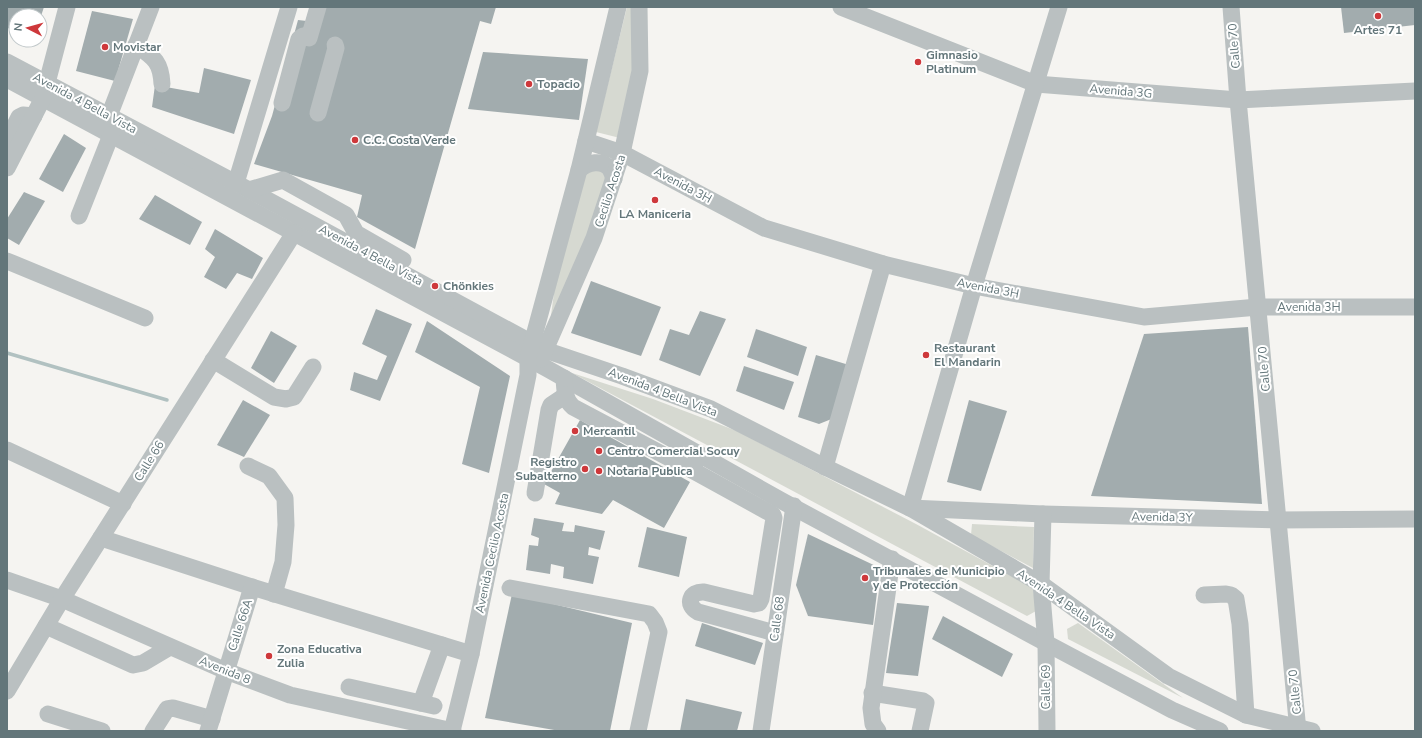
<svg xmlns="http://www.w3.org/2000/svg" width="1422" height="738" font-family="'Nunito Sans',sans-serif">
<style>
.green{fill:#d6d9d1}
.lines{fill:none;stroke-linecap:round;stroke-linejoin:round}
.stream{stroke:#b1c1c1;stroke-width:3.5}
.building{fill:#a2acae}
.minor{stroke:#bac0c1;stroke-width:17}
.poi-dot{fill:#ce383b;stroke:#fff;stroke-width:1.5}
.labels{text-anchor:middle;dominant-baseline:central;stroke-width:4;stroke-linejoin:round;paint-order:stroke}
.poi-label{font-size:12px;font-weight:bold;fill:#63767a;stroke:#fff;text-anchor:start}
.street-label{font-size:12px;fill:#63767a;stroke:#fff}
</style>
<rect width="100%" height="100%" fill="#f5f4f1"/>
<g class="green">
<polygon points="627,7 633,7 635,71 620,138 596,132"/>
<polygon points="594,166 603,169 610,180 550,323 555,285 583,174"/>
<polygon points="572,373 653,399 737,431 916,524 1033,588 1036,611 1027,616"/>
<polygon points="972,524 1034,527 1033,568 971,535"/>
<polygon points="1078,623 1183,698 1068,639 1067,629"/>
</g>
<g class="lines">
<polyline class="stream" points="7,353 167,400"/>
</g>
<g class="building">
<polygon points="7,7 44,7 41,16 16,16 16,30 7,28"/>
<polygon points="312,7 496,7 491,24 480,21 415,249 357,217 362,195 254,164 272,116 298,20 307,21"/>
<polygon points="1341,7 1415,7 1415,25 1344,33"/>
<polygon points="92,11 133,19 115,81 76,71"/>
<polygon points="483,52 588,59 579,120 468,109"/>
<polygon points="204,68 251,80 234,134 152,107 155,85 199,93"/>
<polygon points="64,134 86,148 63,192 39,179"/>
<polygon points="24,192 45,201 19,245 7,238 7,219"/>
<polygon points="155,195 202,222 190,245 139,219"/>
<polygon points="215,229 263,258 252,279 237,273 226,289 204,277 215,257 205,249"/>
<polygon points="591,281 661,307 641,356 571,333"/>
<polygon points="376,309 412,324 380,401 350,390 354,372 377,380 387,356 362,344"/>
<polygon points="700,311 726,319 700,376 659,360 670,329 689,335"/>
<polygon points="427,321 510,376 489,473 462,464 480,387 415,352"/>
<polygon points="1248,327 1262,504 1091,496 1144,334"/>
<polygon points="756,329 807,347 798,376 747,357"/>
<polygon points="271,331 297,346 274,383 251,368"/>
<polygon points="816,355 849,365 834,418 819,424 798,417"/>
<polygon points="744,366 794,382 784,410 736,391"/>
<polygon points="243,400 270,415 244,457 217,445"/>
<polygon points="969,400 1007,411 981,491 947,482"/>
<polygon points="580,420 690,482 664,528 613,500 602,514 555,504 560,493 544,484"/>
<polygon points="534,518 564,523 562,531 574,532 575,525 605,531 600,550 589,547 588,555 599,557 593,584 563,578 564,567 551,564 550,574 526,570 529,545 538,546 539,538 531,535"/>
<polygon points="647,527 687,537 679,577 638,567"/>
<polygon points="808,534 880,568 873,625 808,616 796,585"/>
<polygon points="512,594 632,623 610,731 560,731 485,718"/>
<polygon points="897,603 929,606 918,676 886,673"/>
<polygon points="943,616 1013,654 1002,677 932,639"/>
<polygon points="702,623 763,643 755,665 695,646"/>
<polygon points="686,699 742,712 737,731 680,731"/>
</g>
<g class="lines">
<g class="minor">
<polyline points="841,7 1036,84 1238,100 1415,91"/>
<polyline points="1059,7 974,286 910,508 1043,514 1278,520 1415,519"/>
<polyline points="1231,7 1238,100 1298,731"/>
<path d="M136 45C153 57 161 61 162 84"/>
<polyline points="7,62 249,190 545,350 622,376 711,409 825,467 910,508 1041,584 1168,676 1246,715 1312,731"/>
<polyline points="7,79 546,368 782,501 1046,643 1172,710 1220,731"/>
<polyline points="282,103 299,39 303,36 309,38 318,7"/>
<polyline points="318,113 336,48 335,45"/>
<polyline points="109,116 151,7"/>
<polyline points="7,141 19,117 23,115 34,116"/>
<polyline points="586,141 622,153 764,228 883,264 974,286 1144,317 1258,307 1415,307"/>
<polyline points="7,168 43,98 67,7"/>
<path d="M579 170C587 162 603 159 610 169 612 172 613 176 614 179"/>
<polyline points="236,183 289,7"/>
<polyline points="249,190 283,180 346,215 356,233 403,260"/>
<polyline points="79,216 111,135"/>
<polyline points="7,261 145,318"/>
<polyline points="541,359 594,238 622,153 640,71 639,7"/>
<polyline points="213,360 274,397 286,399 294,397 313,367"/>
<path d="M564 378C565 390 564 399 573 407L692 470"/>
<polyline points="7,450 123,504"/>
<path d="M699 454 692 470 770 513 773 515 774 518 761 599 759 603 754 604 704 592C690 591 685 605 698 612L775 633"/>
<polyline points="248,466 269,476 285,498 286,525 283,562 274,594"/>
<polyline points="825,467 883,264"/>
<polyline points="535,493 549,410 551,405 566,395"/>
<polyline points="1043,514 1041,584 1046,643 1047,731"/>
<polyline points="101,538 252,587 471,654"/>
<polyline points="7,580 62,599 226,671 290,695 453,731"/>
<polyline points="510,588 649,614 655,622 659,632 638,731"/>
<polyline points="1204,595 1226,594 1231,595 1236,599 1240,624 1246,715"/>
<polyline points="46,626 133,665 143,663 170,647"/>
<polyline points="349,687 434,706"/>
<polyline points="7,691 62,599 294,233"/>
<polyline points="872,693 923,701 926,703 920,731"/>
<polyline points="421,703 442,645"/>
<polyline points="48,714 102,731"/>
<polyline points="153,731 167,709 173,708 212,719"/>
<polyline points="208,731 252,587"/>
<polyline points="452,731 471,654 528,375 528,358 579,170 618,7"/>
<polyline points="761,731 794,506"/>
<polyline points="878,731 873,724 871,708 892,559"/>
</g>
</g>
<g class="poi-dot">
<circle cx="1378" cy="16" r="4"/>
<circle cx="105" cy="47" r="4"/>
<circle cx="918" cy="62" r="4"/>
<circle cx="529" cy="84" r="4"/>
<circle cx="355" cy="140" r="4"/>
<circle cx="655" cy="200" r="4"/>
<circle cx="435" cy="286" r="4"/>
<circle cx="926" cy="355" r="4"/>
<circle cx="575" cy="431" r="4"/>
<circle cx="599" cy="451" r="4"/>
<circle cx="585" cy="469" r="4"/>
<circle cx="599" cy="471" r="4"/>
<circle cx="865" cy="578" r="4"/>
<circle cx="269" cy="656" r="4"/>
</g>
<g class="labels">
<g class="poi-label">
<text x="1378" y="30" text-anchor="middle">Artes 71</text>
<text x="113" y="47">Movistar</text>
<text x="926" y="55">Gimnasio<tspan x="926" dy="14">Platinum</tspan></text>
<text x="537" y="84">Topacio</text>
<text x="363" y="140">C.C. Costa Verde</text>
<text x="655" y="214" text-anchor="middle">LA Maniceria</text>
<text x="443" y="286">Chönkies</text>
<text x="934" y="348">Restaurant<tspan x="934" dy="14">El Mandarin</tspan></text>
<text x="583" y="431">Mercantil</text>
<text x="607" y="451">Centro Comercial Socuy</text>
<text x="577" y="462" text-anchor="end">Registro<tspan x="577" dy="14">Subalterno</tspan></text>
<text x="607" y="471">Notaria Publica</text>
<text x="873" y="571">Tribunales de Municipio<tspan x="873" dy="14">y de Protección</tspan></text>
<text x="277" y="649">Zona Educativa<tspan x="277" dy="14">Zulia</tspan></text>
</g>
<g class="street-label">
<text transform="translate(1234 46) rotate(-95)">Calle 70</text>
<text transform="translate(1121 91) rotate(5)">Avenida 3G</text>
<text transform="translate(85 103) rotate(28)">Avenida 4 Bella Vista</text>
<text transform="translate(683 185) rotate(28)">Avenida 3H</text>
<text transform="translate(610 191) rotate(-72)">Cecilio Acosta</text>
<text transform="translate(371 255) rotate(28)">Avenida 4 Bella Vista</text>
<text transform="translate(988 288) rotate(11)">Avenida 3H</text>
<text x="1309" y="307">Avenida 3H</text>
<text transform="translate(1264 369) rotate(-95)">Calle 70</text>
<text transform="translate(663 392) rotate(21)">Avenida 4 Bella Vista</text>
<text transform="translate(149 461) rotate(-58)">Calle 66</text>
<text transform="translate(1162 517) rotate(1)">Avenida 3Y</text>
<text transform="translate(492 553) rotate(-78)">Avenida Cecilio Acosta</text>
<text transform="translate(1066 604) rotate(34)">Avenida 4 Bella Vista</text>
<text transform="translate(777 619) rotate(-82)">Calle 68</text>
<text transform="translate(240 625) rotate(-72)">Calle 66A</text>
<text transform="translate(225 670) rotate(22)">Avenida 8</text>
<text transform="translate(1046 687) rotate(-90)">Calle 69</text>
<text transform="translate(1295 692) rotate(-96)">Calle 70</text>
</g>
</g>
<rect width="1422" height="738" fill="none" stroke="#63767a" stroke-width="16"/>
<g transform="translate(28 28) rotate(276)"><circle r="19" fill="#ffffff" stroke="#c1c8ca"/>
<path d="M0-3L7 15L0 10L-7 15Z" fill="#ce383b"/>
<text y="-6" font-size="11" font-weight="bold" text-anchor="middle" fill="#63767a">N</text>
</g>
</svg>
